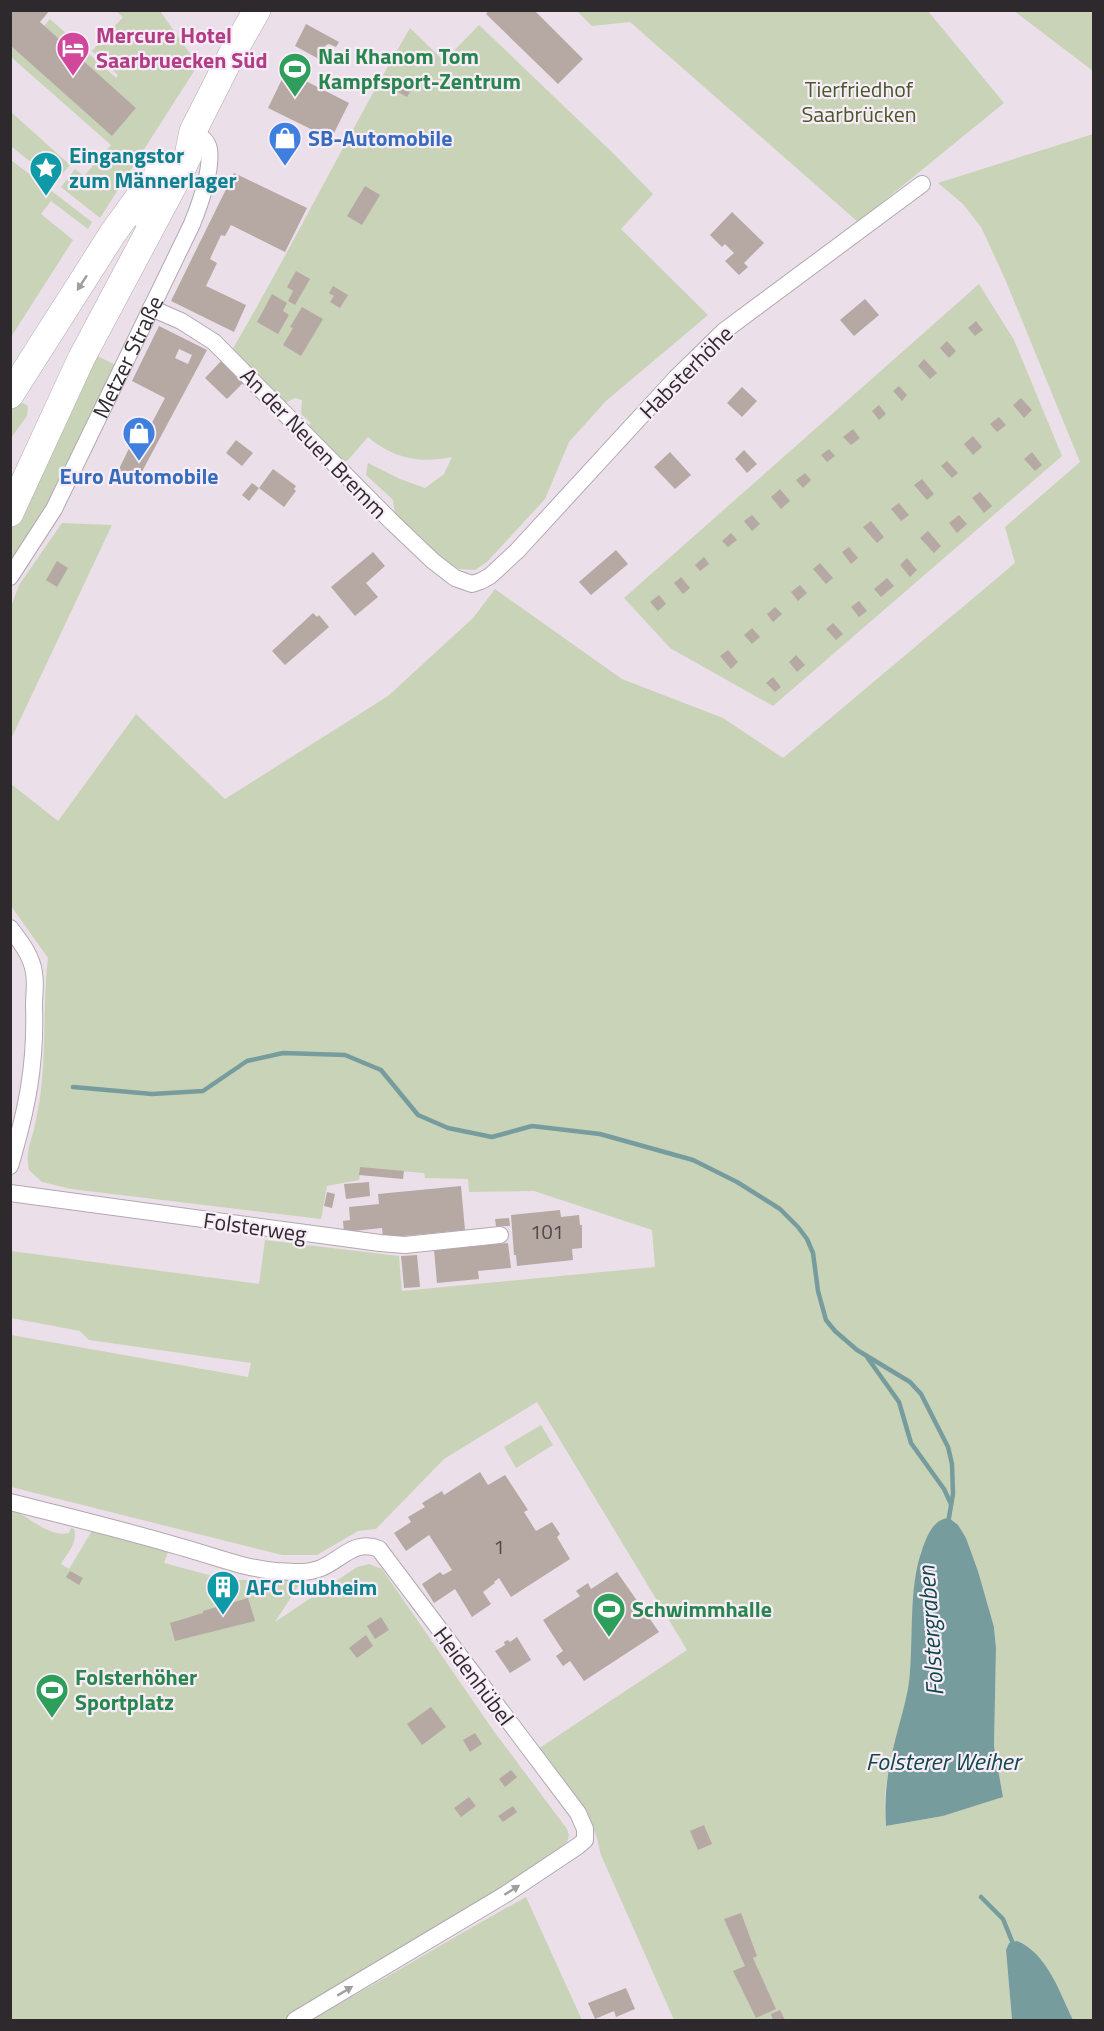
<svg xmlns="http://www.w3.org/2000/svg" width="1104" height="2031" font-family="'Titillium Web',sans-serif">
<style>
.green{fill:#c9d3b8;fill-rule:evenodd}
.water{fill:#779c9e}
.lines{fill:none;stroke-linecap:round;stroke-linejoin:round}
.stream{stroke:#779c9e;stroke-width:4.5}
.building{fill:#b6a8a3;fill-rule:evenodd}
.minor-casing{stroke:#b2a8b1;stroke-width:18}
.primary-casing{stroke:#b2a8b1;stroke-width:28}
.minor{stroke:#fff;stroke-width:16}
.primary{stroke:#fff;stroke-width:27}
.oneway{fill:#a09fa0}
.labels{text-anchor:middle;dominant-baseline:central;stroke-width:4.5;stroke-linejoin:round;paint-order:stroke}
.number-label{font-size:20px;fill:#4f494a}
.hotel-label{font-size:22px;font-weight:bold;fill:#b23c85;stroke:#f8edf7;text-anchor:start}
.leisure-label{font-size:22px;font-weight:bold;fill:#27864d;stroke:#f8edf7;text-anchor:start}
.park-label{font-size:22px;fill:#49582a;stroke:#f8edf7}
.shop-label{font-size:22px;font-weight:bold;fill:#366cbe;stroke:#f8edf7;text-anchor:start}
.culture-label{font-size:22px;font-weight:bold;fill:#0d838f;stroke:#f8edf7;text-anchor:start}
.street-label{font-size:22px;fill:#2d292d;stroke:#f8edf7}
.water-label{font-size:24px;font-style:italic;fill:#0e484b;stroke:#f8edf7}
</style>
<rect width="100%" height="100%" fill="#ebe0ea"/>
<g class="green">
<polygon points="116,11 160,11 198,65 100,218 61,187 75,169 84,176 111,145 11,57 11,45 112,135 136,108 44,26 50,19 116,78 118,75 92,51 123,17"/>
<polygon points="577,11 928,11 1004,103 858,222 630,22 592,26"/>
<polygon points="1014,11 1093,11 1093,71"/>
<path d="M479 25 614 154 653 194 621 229 708 315 606 401 569 442 545 499 487 562 475 570 459 569 437 556 395 515 393 500 366 475 368 463 400 479 425 488 444 474 452 457C421 464 392 458 368 437L348 460 344 462 307 428 311 423 301 414 302 400 295 398 285 403 232 350C294 244 348 134 410 28L444 61Z"/>
<polygon points="11,112 70,165 55,182 11,146"/>
<path d="M1093 134V2020H1073C1062 1998 1040 1937 1009 1943L1006 1950 1012 2020H674L601 1855 597 1838 591 1823 538 1749 687 1650 537 1402 444 1459 376 1529 358 1531 317 1555H282L11 1487V1335L248 1377 251 1363 89 1340 80 1331 11 1318V1251L259 1284 265 1240 399 1256 402 1291 655 1267 652 1230 534 1191 469 1192 468 1179 425 1178 424 1173 361 1168 359 1180 327 1186 321 1219 71 1189 42 1182 29 1170C25 1151 31 1143 35 1125 38 1110 41 1094 42 1079 46 1039 43 998 48 958L11 906V784L58 821 136 714 225 799 388 696 473 618 495 589 622 679 723 718 783 758 1015 563 1005 527 1080 462 1005 279 981 227 963 204 938 183ZM966 1538 978 1571 994 1627 996 1648 994 1746 1003 1797 943 1816 886 1826C879 1777 902 1731 909 1683 913 1649 911 1615 915 1582 916 1572 919 1561 921 1551Z"/>
<polygon points="11,160 92,222 88,229 51,201 41,214 73,240 11,337"/>
<polygon points="979,284 1014,340 1062,456 773,706 670,648 624,598"/>
<polygon points="95,355 116,365 48,504 30,535 11,559 11,524"/>
<polygon points="23,403 28,406 27,416 11,438 11,410 17,405"/>
<polygon points="62,523 112,525 11,739 10,609 19,585"/>
<polygon points="541,1425 553,1445 516,1468 504,1447"/>
<path d="M11 1510C29 1515 48 1538 69 1533L71 1528 74 1529C78 1542 68 1553 61 1564L69 1569 93 1529 168 1552 164 1563 227 1580H302L275 1622 357 1567 369 1564 382 1569 493 1730 567 1829 569 1835 567 1842 535 1868 490 1898 286 2020H11Z"/>
<path d="M526 1897 582 2020H310C383 1981 453 1937 526 1897Z"/>
</g>
<g class="water">
<path d="M949 1518 958 1525 966 1538 978 1571 994 1627 996 1648 994 1746 1003 1797 943 1816 886 1826C884 1799 887 1772 894 1745 899 1724 906 1703 909 1682 914 1641 908 1588 922 1550 927 1536 933 1519 949 1518Z"/>
<path d="M1017 1941C1047 1953 1060 1993 1073 2020H1012L1006 1950 1009 1943Z"/>
</g>
<g class="lines">
<g class="stream">
<polyline points="73,1087 152,1094 203,1091 247,1061 283,1053 345,1055 381,1070 418,1115 448,1128 492,1137 532,1126 600,1134 693,1160 737,1182 780,1209 798,1227 807,1239 813,1253 818,1291 826,1320 835,1331 857,1350 910,1382 921,1394 948,1447 952,1464 953,1494 948,1523"/>
<polyline points="867,1357 899,1402 911,1443 944,1489 951,1504"/>
<polyline points="981,1897 1003,1919 1014,1946"/>
</g>
</g>
<g class="building">
<polygon points="10,10 50,10 40,22 136,108 112,136 10,45"/>
<polygon points="489,10 534,10 583,59 558,84 486,14"/>
<polygon points="306,24 339,42 336,47 329,44 326,45 319,59 295,46"/>
<polygon points="286,71 349,103 331,139 268,108"/>
<polygon points="393,76 413,87 407,97 387,86"/>
<polygon points="234,173 307,208 285,252 231,225 225,236 221,235 210,259 217,263 206,286 246,305 234,332 171,301"/>
<polygon points="365,186 380,195 362,225 347,216"/>
<polygon points="732,212 764,243 744,263 748,267 739,275 725,261 734,253 725,244 722,247 710,235"/>
<polygon points="296,271 310,279 295,305 288,301 293,291 287,287"/>
<polygon points="333,286 348,295 340,308 330,302 334,296 329,293"/>
<polygon points="272,294 287,303 283,311 289,315 278,334 257,322"/>
<polygon points="865,299 879,315 854,336 840,320"/>
<polygon points="302,307 323,319 301,356 283,345 293,328 290,327"/>
<polygon points="976,321 983,330 975,336 968,328"/>
<path d="M159 326 207 350 137 481 118 471 138 430 146 434 165 398 132 381ZM179 349 192 355 188 364 175 358Z"/>
<polygon points="947,341 956,351 949,358 940,348"/>
<polygon points="924,359 937,373 930,379 918,366"/>
<polygon points="221,361 243,383 227,399 205,378"/>
<polygon points="899,386 907,395 902,401 893,391"/>
<polygon points="742,387 757,401 742,417 727,403"/>
<polygon points="1021,398 1032,410 1024,418 1013,405"/>
<polygon points="879,405 886,414 879,420 872,411"/>
<polygon points="999,417 1006,425 997,432 990,424"/>
<polygon points="853,429 860,438 851,445 843,437"/>
<polygon points="973,436 982,447 973,455 964,444"/>
<polygon points="236,440 253,453 242,466 226,453"/>
<polygon points="829,449 835,456 827,462 821,455"/>
<polygon points="744,450 757,464 747,473 735,459"/>
<polygon points="670,452 691,475 675,489 654,467"/>
<polygon points="1032,452 1042,465 1035,471 1024,459"/>
<polygon points="947,461 958,473 952,478 941,466"/>
<polygon points="273,469 296,486 294,489 296,491 284,507 259,488"/>
<polygon points="805,473 811,480 803,488 796,480"/>
<polygon points="922,479 934,494 927,500 914,485"/>
<polygon points="252,483 259,488 249,501 242,495"/>
<polygon points="780,489 790,501 781,509 771,497"/>
<polygon points="980,492 992,506 984,513 972,498"/>
<polygon points="899,503 909,515 901,521 891,509"/>
<polygon points="752,515 760,524 752,531 744,521"/>
<polygon points="959,515 967,524 957,533 949,523"/>
<polygon points="871,521 884,537 877,543 863,527"/>
<polygon points="928,531 941,546 934,553 920,538"/>
<polygon points="731,533 737,540 728,547 722,541"/>
<polygon points="849,547 858,558 851,564 842,552"/>
<polygon points="616,550 628,564 591,595 579,582"/>
<polygon points="373,552 385,566 366,583 378,597 355,616 331,587"/>
<polygon points="704,557 709,564 700,571 695,565"/>
<polygon points="907,558 917,570 910,577 900,565"/>
<polygon points="57,561 68,568 57,587 46,580"/>
<polygon points="820,563 833,578 826,584 813,569"/>
<polygon points="681,577 690,588 683,594 674,583"/>
<polygon points="887,578 894,586 881,597 874,589"/>
<polygon points="800,585 807,593 798,601 791,592"/>
<polygon points="659,595 666,604 658,611 650,602"/>
<polygon points="859,601 867,611 859,617 851,607"/>
<polygon points="775,607 782,614 773,622 767,614"/>
<polygon points="313,613 317,617 319,615 329,627 285,665 272,651"/>
<polygon points="833,623 843,634 836,640 826,629"/>
<polygon points="752,628 760,637 752,644 744,635"/>
<polygon points="728,650 738,662 731,669 720,656"/>
<polygon points="796,655 805,665 797,672 789,662"/>
<polygon points="773,677 781,687 775,692 766,683"/>
<polygon points="360,1167 404,1171 403,1179 359,1175"/>
<polygon points="369,1182 370,1196 346,1199 344,1184"/>
<polygon points="461,1186 465,1230 383,1238 382,1228 344,1232 343,1221 350,1220 349,1207 379,1204 378,1194"/>
<polygon points="327,1192 335,1194 332,1208 324,1206"/>
<polygon points="560,1210 561,1217 579,1215 580,1225 582,1225 582,1248 572,1249 573,1260 517,1266 516,1255 514,1255 511,1215"/>
<polygon points="509,1218 510,1226 496,1226 495,1219"/>
<polygon points="508,1243 511,1268 478,1271 479,1279 437,1283 434,1250"/>
<polygon points="417,1255 420,1287 404,1288 401,1256"/>
<polygon points="480,1472 488,1485 505,1475 528,1510 524,1512 536,1531 552,1522 560,1534 557,1537 570,1559 511,1597 499,1578 494,1582 495,1583 483,1592 491,1604 472,1617 455,1589 434,1603 422,1584 440,1572 443,1575 452,1570 429,1535 406,1551 394,1533 411,1522 408,1517 425,1507 422,1503 442,1491 444,1495"/>
<polygon points="70,1571 83,1578 79,1585 66,1577"/>
<polygon points="617,1572 659,1632 584,1681 570,1661 563,1666 556,1656 563,1651 543,1620 580,1596 576,1591 588,1583 591,1589"/>
<polygon points="248,1598 255,1621 175,1641 170,1623 203,1613 203,1611"/>
<polygon points="381,1617 389,1630 375,1639 367,1626"/>
<polygon points="366,1635 373,1646 357,1658 349,1648"/>
<polygon points="517,1637 531,1660 510,1673 495,1651 505,1645 504,1642 508,1640 510,1642"/>
<polygon points="431,1707 446,1727 422,1745 407,1724"/>
<polygon points="475,1733 482,1744 470,1752 463,1740"/>
<polygon points="511,1770 517,1777 505,1787 499,1779"/>
<polygon points="469,1797 476,1806 461,1817 454,1808"/>
<polygon points="513,1806 517,1812 503,1822 498,1816"/>
<polygon points="704,1825 712,1844 698,1850 690,1831"/>
<polygon points="741,1913 757,1956 753,1958 776,2009 756,2018 733,1971 745,1966 724,1919"/>
<polygon points="626,1988 635,2009 616,2017 614,2011 595,2019 588,2003"/>
<polygon points="780,2010 785,2020 773,2020 771,2014"/>
</g>
<g class="lines">
<g class="minor-casing">
<g id="minor">
<polyline points="151,308 181,321 214,342 392,522 433,561 455,578 472,584 481,581 490,576 517,551 676,378 724,331 922,184"/>
<path id="s1" d="M10 577 54 509 192 224C200 204 212 170 209 149 207 140 200 136 193 131"/>
<path d="M10 928C20 941 32 956 34 973 36 983 34 995 34 1006 36 1065 27 1109 10 1166"/>
<polyline points="10,1193 380,1243 405,1245 500,1235"/>
<path d="M10 1502C65 1516 120 1529 174 1545 208 1554 241 1568 276 1571 291 1572 307 1574 321 1568 342 1559 355 1539 379 1549L578 1813 585 1829V1840L578 1846 506 1894 295 2020"/>
</g>
</g>
<g class="primary-casing">
<g id="primary">
<polyline points="140,213 162,164"/>
<polyline points="10,395 113,233 144,190"/>
<polyline points="10,513 81,359 180,173 188,156 193,131 231,56 257,10"/>
</g>
</g>
<use href="#minor" class="minor"/>
<use href="#primary" class="primary"/>
</g>
<defs><path id="oneway-solid" d="M-6-.8H1V-3.2L6.5 0L1 3.2V.8H-6Z" transform="scale(1.5)"/></defs>
<g class="oneway">
<use href="#oneway-solid" transform="translate(82 283) rotate(123)"/>
<use href="#oneway-solid" transform="translate(512 1890) rotate(-32)"/>
<use href="#oneway-solid" transform="translate(345 1991) rotate(-31)"/>
</g>
<defs>
<g id="hotel-pin" transform="scale(1.725)"><path d="M0 17L-7.5 6A9.5 9.5 0 1 1 7.5 6Z" fill="#d1479c" stroke="#f8edf7"/><path d="M-6-4.5h1.5V1H6V5H4.5V3h-9V5H-6ZM-4 0a1.8 1.8 0 1 1 3.6 0ZM.5 0V-2.5h3Q6-2.5 6 0Z" fill="#fff"/></g>
<g id="stadium-pin" transform="scale(1.725)"><path d="M0 17L-7.5 6A9.5 9.5 0 1 1 7.5 6Z" fill="#2e9e5b" stroke="#f8edf7"/><path d="M0-5a6.5 5 0 1 0 0 10a6.5 5 0 1 0 0-10ZM-3.5-1.8h7v3.6h-7Z" fill="#fff"/></g>
<g id="shop-pin" transform="scale(1.725)"><path d="M0 17L-7.5 6A9.5 9.5 0 1 1 7.5 6Z" fill="#3f7fe0" stroke="#f8edf7"/><path d="M-5-2.5h2.3a2.7 3.5 0 0 1 5.4 0H5L5.5 6h-11ZM-1.5-2.5h3a1.5 2.3 0 0 0-3 0Z" fill="#fff"/></g>
<g id="sight-pin" transform="scale(1.725)"><path d="M0 17L-7.5 6A9.5 9.5 0 1 1 7.5 6Z" fill="#0f9aa8" stroke="#f8edf7"/><path d="M0-6L1.8-2.2L6-1.7L2.9 1.2L3.7 5.4L0 3.3L-3.7 5.4L-2.9 1.2L-6-1.7L-1.8-2.2Z" fill="#fff"/></g>
<g id="building-pin" transform="scale(1.725)"><path d="M0 17L-7.5 6A9.5 9.5 0 1 1 7.5 6Z" fill="#0f9aa8" stroke="#f8edf7"/><path d="M-4-6H4V6H1V3H-1V6H-4ZM-2.5-4.3h1.7v1.8h-1.7ZM.8-4.3h1.7v1.8H.8ZM-2.5-1h1.7V.8h-1.7ZM.8-1h1.7V.8H.8Z" fill="#fff"/></g>
</defs>
<g fill-rule="evenodd">
<use href="#hotel-pin" x="73" y="48"/>
<use href="#stadium-pin" x="295" y="69"/>
<use href="#shop-pin" x="285" y="138"/>
<use href="#sight-pin" x="46" y="168"/>
<use href="#shop-pin" x="139" y="433"/>
<use href="#building-pin" x="223" y="1587"/>
<use href="#stadium-pin" x="609" y="1609"/>
<use href="#stadium-pin" x="52" y="1690"/>
</g>
<g class="labels">
<g class="number-label">
<text x="547" y="1231">101</text>
<text x="499" y="1546">1</text>
</g>
<g class="hotel-label">
<text x="96" y="35">Mercure Hotel<tspan x="96" dy="25">Saarbruecken Süd</tspan></text>
</g>
<g class="leisure-label">
<text x="318" y="56">Nai Khanom Tom<tspan x="318" dy="25">Kampfsport-Zentrum</tspan></text>
<text x="632" y="1609">Schwimmhalle</text>
<text x="75" y="1677">Folsterhöher<tspan x="75" dy="25">Sportplatz</tspan></text>
</g>
<g class="park-label">
<text x="859" y="89">Tierfriedhof<tspan x="859" dy="25">Saarbrücken</tspan></text>
</g>
<g class="shop-label">
<text x="308" y="138">SB-Automobile</text>
<text x="139" y="476" text-anchor="middle">Euro Automobile</text>
</g>
<g class="culture-label">
<text x="69" y="155">Eingangstor<tspan x="69" dy="25">zum Männerlager</tspan></text>
<text x="246" y="1587">AFC Clubheim</text>
</g>
<g class="street-label">
<text stroke="none"><textPath href="#s1" startOffset="250">Metzer Straße</textPath></text>
<text transform="translate(686 372) rotate(-45)">Habsterhöhe</text>
<text transform="translate(314 443) rotate(46)">An der Neuen Bremm</text>
<text transform="translate(255 1227) rotate(8)">Folsterweg</text>
<text transform="translate(474 1676) rotate(53)">Heidenhübel</text>
</g>
<g class="water-label">
<text transform="translate(930 1631) rotate(-94)">Folstergraben</text>
<text x="943" y="1761">Folsterer Weiher</text>
</g>
</g>
<rect width="1104" height="2031" fill="none" stroke="#2d292d" stroke-width="24"/>
</svg>
